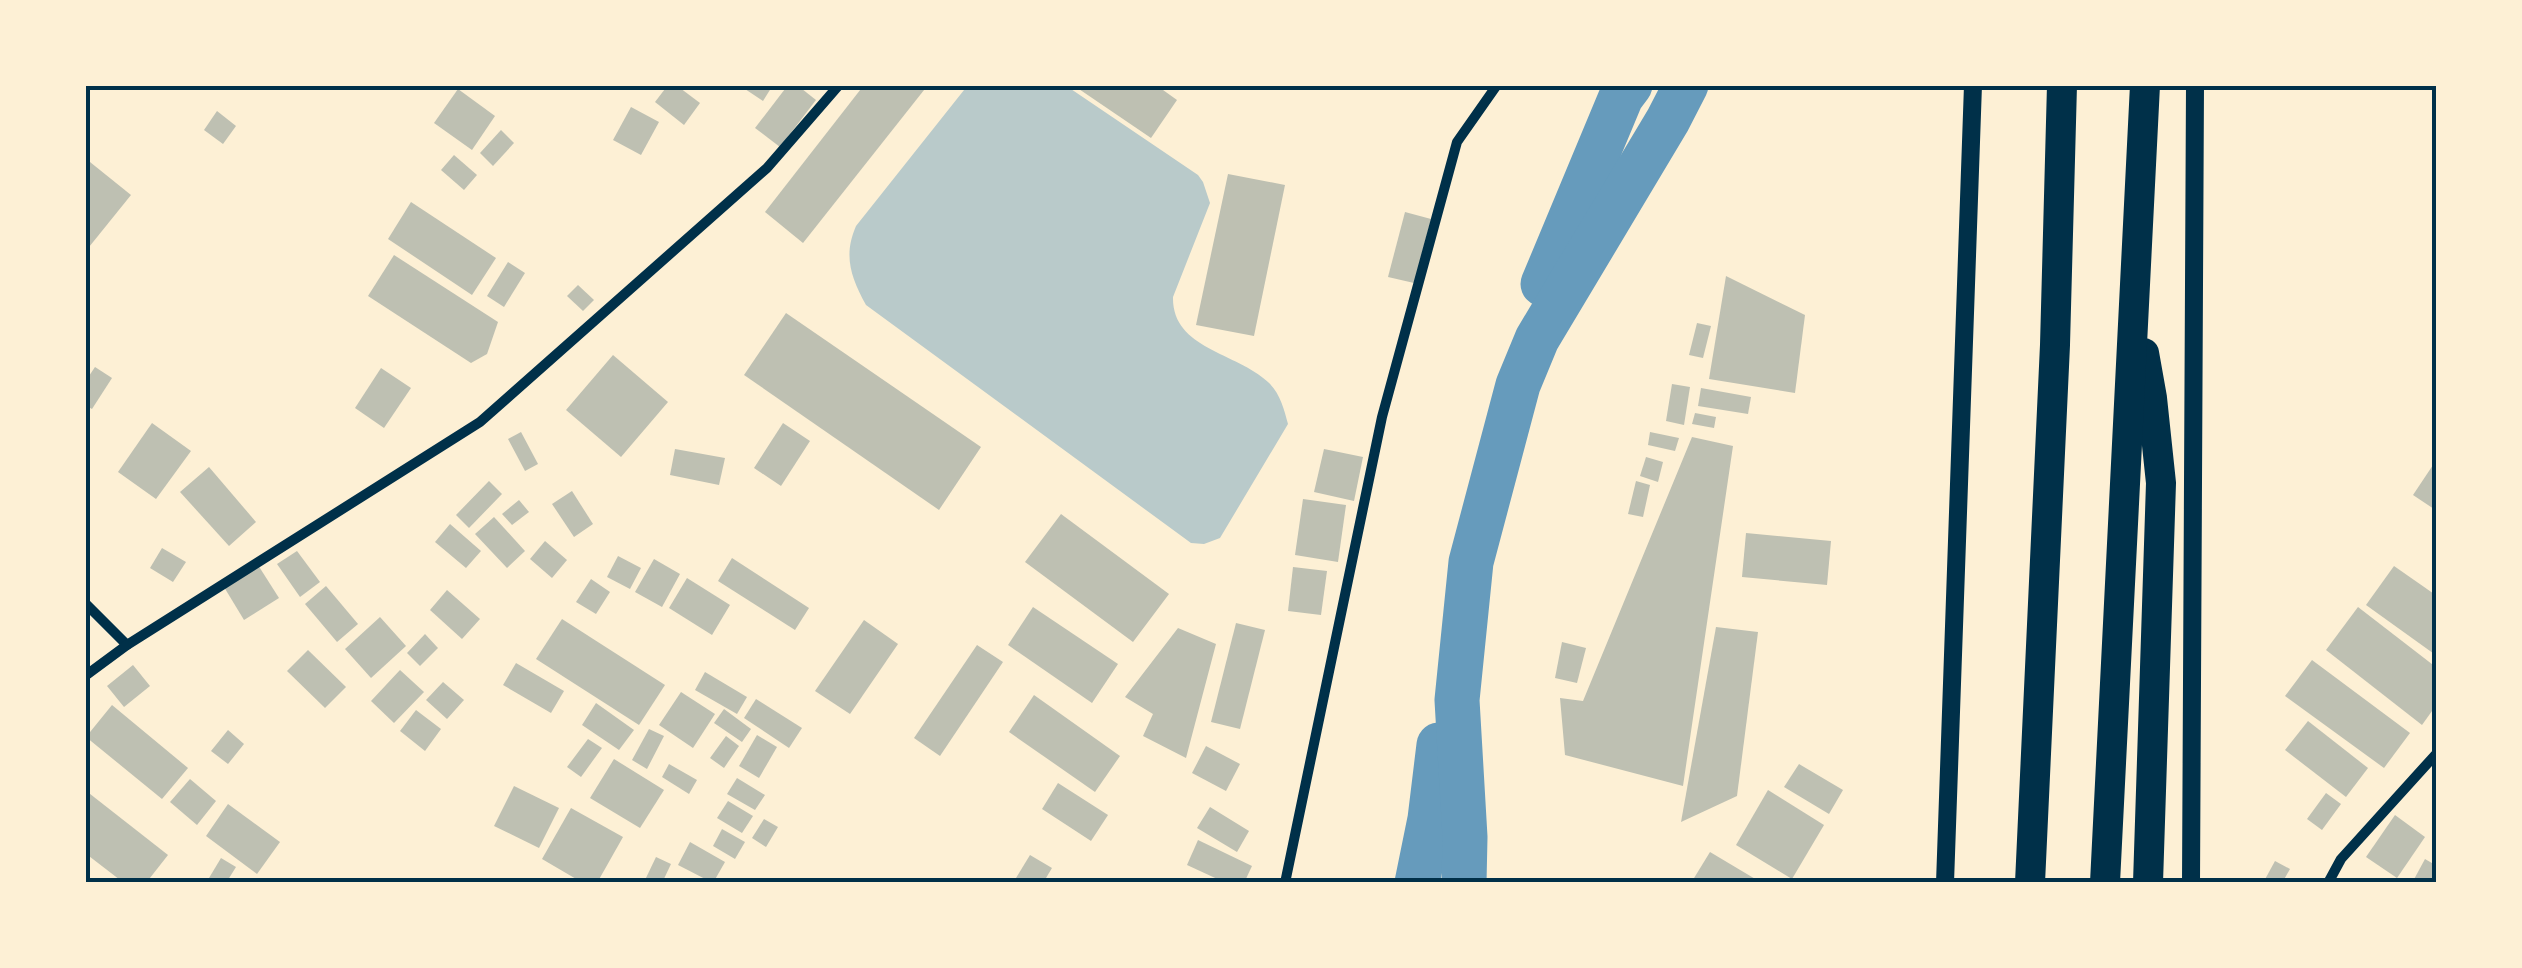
<svg xmlns="http://www.w3.org/2000/svg" width="2522" height="968" font-family="Arial,sans-serif">
<style>
.green{fill:#b9caca}
.lines{fill:none;stroke-linecap:round;stroke-linejoin:round}
.canal{stroke:#669bbc;stroke-width:45}
.building{fill:#bec0b2}
.minor{stroke:#003049;stroke-width:10}
.tertiary{stroke:#003049;stroke-width:18}
.motorway{stroke:#003049;stroke-width:30}
.neatline{fill:none;stroke:#003049;stroke-width:4}
</style>
<rect width="100%" height="100%" fill="#fdf0d5"/>
<path class="green" d="M968 85H1065L1198 175 1203 182 1210 203 1173 297C1172 349 1236 352 1268 382 1280 393 1284 409 1288 424L1220 538 1204 544 1191 543 866 305C851 277 843 256 856 226Z"/>
<g class="lines">
<g class="canal">
<polyline points="1543,284 1621,97 1630,85"/>
<polyline points="1417,883 1430,819 1439,745"/>
<polyline points="1464,883 1465,837 1457,700 1471,562 1518,385 1537,339 1668,120 1686,85"/>
</g>
</g>
<g class="building">
<polygon points="668,85 676,85 700,103 684,125 655,102"/>
<polygon points="739,85 773,85 763,101"/>
<polygon points="788,85 797,85 816,100 780,147 755,128"/>
<polygon points="864,85 928,85 803,243 765,212"/>
<polygon points="1073,85 1156,85 1177,100 1151,138"/>
<polygon points="458,89 495,116 472,150 434,123"/>
<polygon points="631,107 659,122 641,155 613,140"/>
<polygon points="217,111 236,126 223,144 204,130"/>
<polygon points="501,130 514,143 493,166 480,153"/>
<polygon points="454,155 477,175 464,190 441,170"/>
<polygon points="85,158 131,195 85,252"/>
<polygon points="1228,174 1285,185 1254,336 1196,325"/>
<polygon points="411,202 496,258 472,295 388,239"/>
<polygon points="1405,212 1431,219 1414,283 1388,277"/>
<polygon points="394,255 498,322 487,354 471,363 368,296"/>
<polygon points="508,262 525,273 504,307 487,296"/>
<polygon points="1726,276 1805,315 1795,393 1709,379"/>
<polygon points="578,285 594,300 583,311 567,296"/>
<polygon points="786,313 981,447 939,510 744,375"/>
<polygon points="1697,323 1711,326 1703,358 1689,355"/>
<polygon points="613,355 668,402 621,457 566,410"/>
<polygon points="95,367 112,378 92,409 85,405 85,382"/>
<polygon points="381,368 411,388 384,428 355,408"/>
<polygon points="1672,384 1690,387 1684,425 1666,421"/>
<polygon points="1701,388 1751,397 1748,414 1698,406"/>
<polygon points="1695,413 1716,417 1714,428 1692,424"/>
<polygon points="152,423 191,451 156,499 118,472"/>
<polygon points="783,423 810,441 781,486 754,468"/>
<polygon points="521,432 538,464 525,471 508,439"/>
<polygon points="1650,432 1679,438 1675,451 1648,445"/>
<polygon points="1692,437 1733,446 1683,786 1565,755 1560,698 1583,701"/>
<polygon points="675,449 725,458 719,485 670,475"/>
<polygon points="1324,449 1363,457 1354,501 1314,492"/>
<polygon points="1646,457 1663,462 1658,482 1640,476"/>
<polygon points="2437,459 2437,511 2413,495"/>
<polygon points="209,467 256,522 229,546 180,492"/>
<polygon points="489,481 502,494 469,528 456,515"/>
<polygon points="1636,481 1650,485 1643,517 1628,514"/>
<polygon points="572,491 593,524 574,537 552,504"/>
<polygon points="1303,499 1346,505 1338,562 1295,555"/>
<polygon points="519,500 529,512 512,525 502,514"/>
<polygon points="1061,514 1169,594 1133,642 1025,562"/>
<polygon points="494,517 525,551 507,568 475,534"/>
<polygon points="450,524 481,551 466,568 435,542"/>
<polygon points="1746,533 1831,541 1827,585 1742,577"/>
<polygon points="545,541 567,560 552,578 530,559"/>
<polygon points="162,548 186,562 173,582 150,568"/>
<polygon points="297,551 320,582 300,597 277,564"/>
<polygon points="618,556 641,568 630,589 607,577"/>
<polygon points="732,558 809,608 795,630 718,581"/>
<polygon points="654,559 680,574 662,607 635,592"/>
<polygon points="258,565 279,598 244,620 224,587"/>
<polygon points="2394,566 2437,596 2437,656 2366,605"/>
<polygon points="1293,567 1327,571 1321,615 1288,611"/>
<polygon points="687,578 730,605 712,635 669,608"/>
<polygon points="591,579 610,592 596,614 576,602"/>
<polygon points="326,586 358,624 337,642 305,604"/>
<polygon points="447,590 480,619 462,639 430,610"/>
<polygon points="1033,607 1118,664 1092,703 1008,645"/>
<polygon points="2358,607 2437,668 2437,704 2422,725 2326,650"/>
<polygon points="380,617 406,646 371,678 345,649"/>
<polygon points="562,619 665,685 639,725 536,659"/>
<polygon points="864,620 898,644 850,714 815,691"/>
<polygon points="1236,623 1265,630 1240,729 1211,722"/>
<polygon points="1716,627 1758,632 1737,796 1681,822"/>
<polygon points="1178,628 1216,644 1186,758 1143,736 1153,714 1125,697"/>
<polygon points="425,634 438,648 420,666 407,653"/>
<polygon points="1562,642 1586,648 1577,683 1555,678"/>
<polygon points="977,645 1003,662 940,756 914,738"/>
<polygon points="308,650 346,687 325,708 287,671"/>
<polygon points="2312,660 2410,733 2384,768 2285,696"/>
<polygon points="516,663 564,691 551,713 503,685"/>
<polygon points="133,665 150,686 124,707 107,686"/>
<polygon points="400,670 424,692 394,723 371,701"/>
<polygon points="705,672 747,697 737,714 695,690"/>
<polygon points="443,682 464,700 447,719 426,700"/>
<polygon points="681,692 715,714 693,748 659,725"/>
<polygon points="1034,695 1120,756 1095,792 1009,732"/>
<polygon points="756,699 802,728 789,748 744,718"/>
<polygon points="596,703 634,730 619,750 582,725"/>
<polygon points="112,705 188,768 162,799 86,737"/>
<polygon points="724,709 751,729 742,742 714,723"/>
<polygon points="416,710 441,729 425,751 400,731"/>
<polygon points="2308,721 2368,768 2346,797 2285,750"/>
<polygon points="649,729 664,736 647,769 632,760"/>
<polygon points="228,730 244,744 228,764 211,751"/>
<polygon points="757,735 777,747 759,778 739,766"/>
<polygon points="726,736 739,746 724,768 710,758"/>
<polygon points="588,739 602,748 581,777 567,767"/>
<polygon points="1206,746 1240,764 1226,791 1192,773"/>
<polygon points="614,759 664,790 640,828 590,798"/>
<polygon points="669,764 697,780 689,794 662,777"/>
<polygon points="1799,764 1843,790 1829,814 1784,787"/>
<polygon points="737,778 765,795 755,810 727,794"/>
<polygon points="190,779 216,801 197,825 170,802"/>
<polygon points="1058,783 1108,815 1091,841 1042,809"/>
<polygon points="514,786 559,808 539,848 494,826"/>
<polygon points="85,790 168,855 146,883 124,883 85,853"/>
<polygon points="1768,790 1824,825 1792,879 1736,845"/>
<polygon points="2326,793 2341,804 2322,830 2307,819"/>
<polygon points="728,801 753,816 742,833 717,818"/>
<polygon points="228,804 280,842 257,874 206,836"/>
<polygon points="1210,807 1249,831 1237,852 1197,828"/>
<polygon points="571,808 623,837 597,883 583,883 542,859"/>
<polygon points="2395,815 2425,837 2397,878 2366,857"/>
<polygon points="764,819 778,827 766,847 752,838"/>
<polygon points="722,829 745,842 735,859 713,846"/>
<polygon points="1198,840 1252,866 1244,883 1226,883 1187,865"/>
<polygon points="690,842 725,862 713,883 678,865"/>
<polygon points="1710,852 1762,883 1691,883"/>
<polygon points="1030,855 1052,868 1043,883 1013,883"/>
<polygon points="656,857 671,864 662,883 650,883 645,880"/>
<polygon points="221,858 236,867 226,883 206,883"/>
<polygon points="2425,859 2437,866 2437,883 2412,883"/>
<polygon points="2275,861 2290,869 2282,883 2263,883"/>
</g>
<g class="lines">
<g class="minor">
<polyline points="85,603 127,645"/>
<polyline points="85,676 127,645 480,422 767,168 839,85"/>
<polyline points="1285,883 1382,417 1457,142 1497,85"/>
<polyline points="2328,883 2341,859 2437,753"/>
</g>
<g class="tertiary">
<polyline points="1945,883 1973,85"/>
<polyline points="2191,883 2195,85"/>
</g>
<g class="motorway">
<polyline points="2144,353 2152,398 2161,483 2148,883"/>
<polyline points="2030,883 2055,345 2062,85"/>
<polyline points="2105,883 2145,85"/>
</g>
</g>
<rect width="2522" height="968" fill="none" stroke="#fdf0d5" stroke-width="175"/>
<rect x="88" y="88" width="2346" height="792" class="neatline"/>
</svg>
